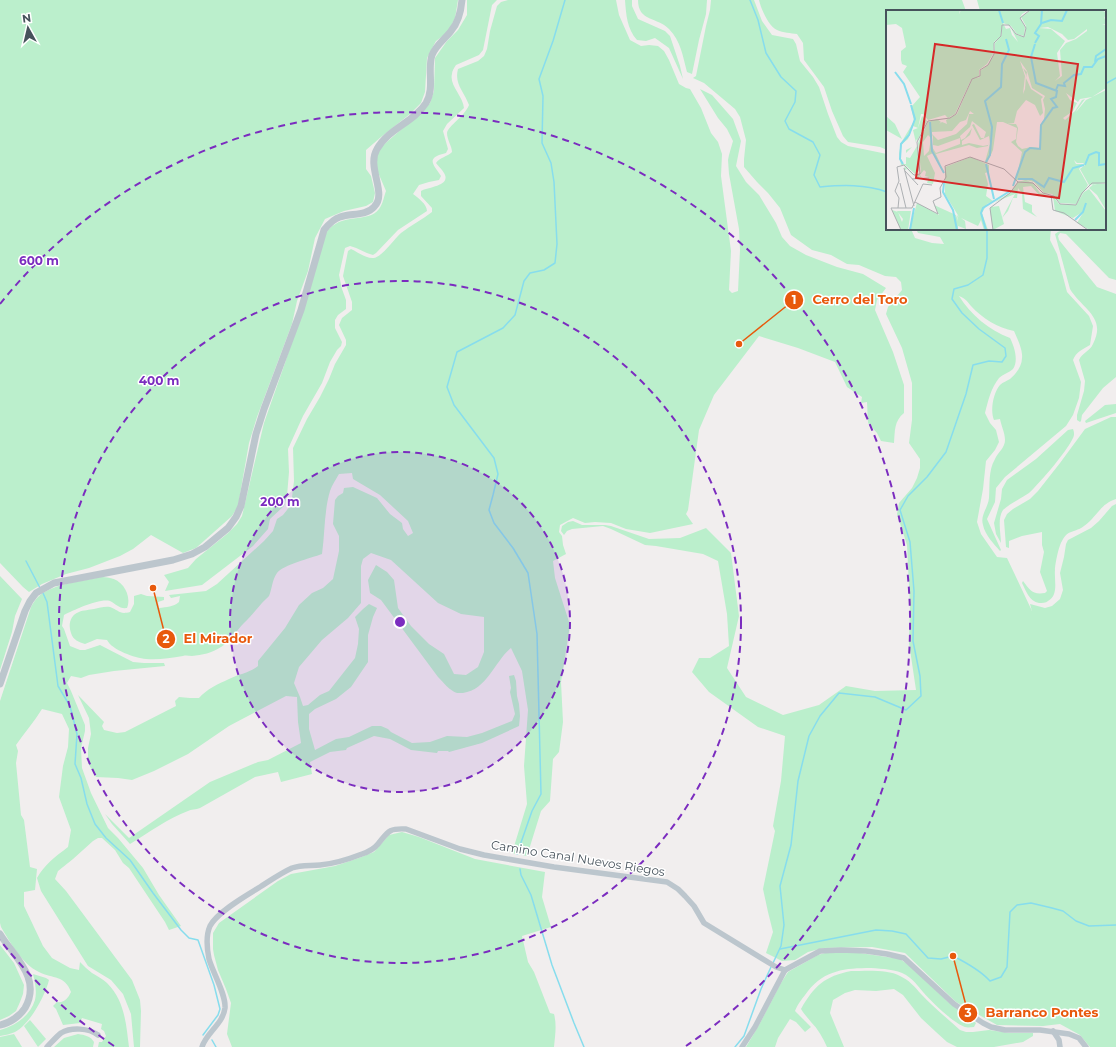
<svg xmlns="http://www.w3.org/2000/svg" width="1116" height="1047" font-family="Montserrat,sans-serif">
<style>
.green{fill:#bbefcc}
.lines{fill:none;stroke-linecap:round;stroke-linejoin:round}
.stream{stroke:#87dded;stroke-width:1.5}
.minor{stroke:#bcc6cd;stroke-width:5.5}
.tertiary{stroke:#bcc6cd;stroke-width:7}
.ring{fill:none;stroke:#7b2cbf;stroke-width:2;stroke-dasharray:7 5}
.labels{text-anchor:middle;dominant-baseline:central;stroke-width:3;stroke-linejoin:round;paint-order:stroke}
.street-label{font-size:12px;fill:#46525b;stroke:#fff}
.inset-river{fill:none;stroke:#87dded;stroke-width:2}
.inset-road{fill:none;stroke:#adb0b3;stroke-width:1}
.view{fill:#d62828;fill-opacity:0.15;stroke:#d62828;stroke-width:2}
.inset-edge{fill:none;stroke:#46525b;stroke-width:2}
.centre{fill:#7b2cbf;stroke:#fff;stroke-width:2}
.ring-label{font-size:12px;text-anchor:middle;font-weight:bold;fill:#7b2cbf;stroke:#fff;stroke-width:3;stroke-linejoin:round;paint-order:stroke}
.leader{fill:none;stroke:#e8590c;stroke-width:1.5}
.callout-dot{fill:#e8590c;stroke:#fff;stroke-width:1.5}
.mark-label{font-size:12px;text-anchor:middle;font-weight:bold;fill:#fff}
.callout-label{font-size:13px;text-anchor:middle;font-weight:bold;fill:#e8590c;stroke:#fff;stroke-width:3;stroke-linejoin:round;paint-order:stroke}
</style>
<rect width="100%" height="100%" fill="#f1eeee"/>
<g class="green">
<polygon points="0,0 458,0 455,18 448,32 436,41 427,58 425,92 421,103 410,114 381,137 366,150 366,169 371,176 375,193 373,202 366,206 344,211 325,219 315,238 308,271 297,301 292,324 257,417 249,443 238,506 232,516 196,548 183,553 151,535 133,549 120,556 89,568 66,574 42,584 29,592 23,587 0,563"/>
<path d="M467 0H497L492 5 483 50 479 55 456 65C454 68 452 71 452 74 449 85 463 96 464 108L447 124 443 131 448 149 446 153C426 158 432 163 441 176L439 180 429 182 419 185 413 194C418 198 427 204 427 211L398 230 376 253 373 255C364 253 359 248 350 246L345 248 339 275 342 289 346 300V309L338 315 335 320V328L342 342 341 346 337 350 330 362 322 383 303 416 288 449 289 472 287 496 284 506 270 519 268 529 253 546 202 585 165 591 169 582 164 575 188 568 196 559 227 534 237 524 242 516 264 423 285 363 326 233C341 211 368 224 379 209 383 204 384 196 386 191L377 170V156L381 147 425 109 430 103 434 91 435 58 447 41 458 30 467 15Z"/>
<path d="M508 0H616L619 15 630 40 641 46 649 45 658 46 664 51 669 60 679 84 686 88 690 89 701 108 711 133 718 142 722 154 721 176 731 251 729 290 732 293 738 291 740 250 739 229 729 174 728 160 729 155 733 141 727 129 718 118 700 89 712 95 733 119 741 141 736 166 746 182 759 195 776 223 782 237 790 246 806 255 837 267 863 274 886 288 877 300 875 310 893 352 904 385V413C894 421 895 431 894 443L881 441 877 433 868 423 867 402 861 403 862 397 847 387 835 362 798 348 759 336 714 395 699 430 688 510 686 514 693 524 650 533 626 529 611 523 595 522 585 523 573 518 560 525 559 532 562 536 563 545 566 554 553 561 555 578 570 625 561 682 563 722 559 752 553 759 550 801 541 811 527 856 512 853 527 804 524 766 528 710 522 671 511 648C495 661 487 690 463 693 462 693 458 693 457 693 450 691 443 682 438 677L381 600 370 593 368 580 376 565 387 572 394 580 398 608 411 626 429 644 444 654 454 674 466 675 478 667 484 652V617L461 614 438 603 391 560 371 553 363 559 361 566V603L348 618 322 640 299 667 294 683 300 697 303 706 308 705 320 695 329 691 355 658 358 644 359 629 355 617 363 609 369 604 377 608 373 617 368 635V662L351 687 336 699 315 709 309 714V729L315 750 336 739 349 737 372 726H381L388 729 391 732 412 743 430 742 447 736 467 737 482 733 512 721 515 714 510 692 511 688 509 676 514 675 516 681 517 696 519 704 520 716 519 726 482 743 449 752 448 751H438L437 753 411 750 390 739 374 736 347 748 346 750 330 752 310 762 312 774 281 782 278 772 255 777 200 808C196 810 191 809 188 811 169 818 148 833 130 844L112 824 105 814 129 838 210 782 258 762 268 760 301 743 298 722 297 697 286 696 229 726 188 754 154 771 132 780 118 778 96 777 88 763V748L91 734 89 718 78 695 104 722 102 726 104 730 117 733 125 732 176 706 175 701 179 697 190 698H199C207 689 218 684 229 679 239 674 249 673 258 666V661L285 628 299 605 312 593 323 588 333 579 339 551V536L333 524 335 500 338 496 343 493 344 488 353 487 377 498 390 514 402 523 403 529 408 536 413 533 408 521 380 495 353 479 352 473 339 474C336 479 332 485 330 491 324 511 325 533 322 554 311 558 283 565 277 573 272 580 272 589 269 596 267 598 264 601 262 603 256 610 251 616 244 623 236 631 231 641 221 647 212 653 202 655 192 656 189 656 186 655 183 656 170 658 159 660 146 659 135 658 112 650 107 640L97 639 85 644C79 642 73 640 71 633 68 625 70 615 79 612 83 610 90 610 94 609 99 608 105 606 110 607 119 610 119 615 130 612L134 604V596L141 594 147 596 164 597V600L158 602 159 608C167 607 173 607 179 602L180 596 171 598 169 595 206 591 217 584 264 541 273 531 277 519 283 515 291 505 294 481 293 448 307 419 320 397 329 379 335 364 346 345V340L339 325 342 318 352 310V302L343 276 348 251 351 249C358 252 366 259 374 258 383 256 394 239 401 233 411 225 422 220 432 212V208L421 196V191C427 187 452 186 444 173 442 169 438 166 436 163 440 157 447 157 452 152 452 146 447 140 447 133 448 126 465 116 469 105 464 91 454 84 458 69L478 61 484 56 487 49 490 31 497 6 501 2Z"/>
<path d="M625 0H632V6L638 19 665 31 670 36 680 66 683 79 669 48 655 38 646 41 637 40C627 29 626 14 625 0Z"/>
<path d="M638 0H707L706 14 699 40 692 74 687 72C683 57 681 41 669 29 658 17 638 22 638 0Z"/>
<path d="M711 0H754L762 21 772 35 793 39 796 44 800 61 813 77 819 87 828 114 837 137 841 142 848 146 887 154V229H911L915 238 932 243 944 244 940 237 918 233 916 229H1051L1050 240 1057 254 1067 292 1089 316 1093 326 1090 345C1083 349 1076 352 1073 360L1081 382 1079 398 1073 415 1066 426 1005 477 996 488 995 502 987 519 1001 550 1000 551C994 544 985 535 983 525 980 515 988 508 989 498 990 485 988 471 995 459 998 452 1005 448 1005 440 1005 433 1001 425 1000 419L994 420C990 411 993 393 1000 385 1003 382 1007 381 1010 379 1016 374 1022 366 1022 358 1023 350 1017 338 1014 331 998 328 982 318 971 306 966 300 966 299 959 296 971 315 989 330 1010 338 1014 346 1019 360 1013 369 1009 373 1003 374 999 378 991 388 988 401 985 413L990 423 996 430 999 442 995 450 986 461 983 489 977 522 981 534 997 557 1007 558 1032 611 1030 604 1045 608 1052 606 1060 599 1063 590 1060 573 1064 557 1066 544 1068 540 1091 528 1099 521 1112 506 1116 504V1047H1090L1080 1035 1060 1024 1043 1026 997 1025 956 1002 905 953 872 947 823 948 808 952 795 960 782 961 766 953 773 932 768 912 763 889 775 831 773 826 781 781 785 736 758 727 709 692 692 672 699 658H710L729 646 727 614 718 561 703 554 656 546 645 545 611 529 603 526 572 529 567 531 564 535 561 531 562 526 568 522 573 521 582 525H605L611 526 649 539 680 538 706 528 731 553 739 616 727 668 746 697 783 715 819 705 846 686 875 691 916 690 909 643 910 606 907 545 897 514 899 503 912 488 917 478 920 468V459L909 443 912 420V383L902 348 886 314 888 307 902 290 901 282 896 277 885 276 859 265 847 264 831 255 812 250 791 235 780 208 768 193 757 182 744 167V159L746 140 740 117 735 109 704 83 693 78 696 76 706 26 710 10Z"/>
<path d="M759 0H962L966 11H887V150L880 147 848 142 843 136 832 111 824 87 804 60 803 43 797 34C791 33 783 33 777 30 769 27 761 9 759 0Z"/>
<path d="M977 0H1116V280L1109 278 1066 234 1060 233 1058 236 1059 240 1097 287 1116 294V377L1103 388 1082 415 1081 421 1080 422 1077 420V415L1084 391 1085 381 1079 360C1082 353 1090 351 1093 344 1107 317 1082 309 1070 289L1055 234C1063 228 1071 231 1080 230L1081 229H1105V11H980Z"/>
<polygon points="1116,404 1116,413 1086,423 1085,421 1105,405"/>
<path d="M1111 417H1116V499C1100 504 1097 517 1084 526 1075 533 1068 529 1062 541 1059 545 1055 564 1055 570 1054 580 1059 595 1048 601 1046 603 1042 603 1039 603 1029 601 1026 591 1022 583L1023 581C1030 590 1032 595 1045 593L1047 591 1040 572 1044 552 1042 545V532L1022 536 1009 541V548L1006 547 1004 520 1007 514 1013 509 1030 499 1038 491 1060 463 1085 429Z"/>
<path d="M1073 429C1074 432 1074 432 1074 435 1072 446 1038 485 1029 493 1022 498 1009 504 1003 510 997 519 1001 534 1001 543L996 534 994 523 1001 499 1002 489 1007 480 1036 459 1068 430Z"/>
<polygon points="0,576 22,599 15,616 12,632 0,670"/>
<path d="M100 577C103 577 107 577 110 578 123 580 132 596 127 608 119 609 116 604 110 601 99 598 74 610 64 615L62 626 64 629 70 646 80 650H85L100 645 133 662 144 663H164L165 666 114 671 89 675 81 678 71 676 67 683 71 691 85 725V731L81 748 82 768 91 793 108 828 118 838 143 868 159 895 181 926 169 930 165 922 129 868 123 863 115 850 102 838H98L93 841 73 859 58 871 55 879 66 891 132 980 140 1000 141 1011 140 1047H134L131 1014 123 994 111 980 88 966 41 891 37 878C45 864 55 857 68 847L71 830 59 797 63 766 68 747 69 729 62 714 42 709C34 722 24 733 16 745L18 751 16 763 21 815 24 820 30 867 37 869 35 890 24 892V906L43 946 52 958 70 968 79 970 80 962C84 966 88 970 92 973 97 976 103 979 107 983 125 1001 126 1024 129 1047H98L99 1042H102L106 1036 104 1031 101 1029 102 1024 82 1018 80 1023 63 1025 56 1009 53 1006 57 1002C65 1003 68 998 71 992 65 975 53 979 39 972 22 964 10 942 1 927L0 923V701L31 607C33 603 35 600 38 597 53 583 81 582 100 577Z"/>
<path d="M402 832 419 837 475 859 545 872 542 897 551 927 522 936 528 962 534 972 550 1013 554 1014C557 1025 555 1036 554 1047H232L227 1034 231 1003 226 989 218 970 214 955 213 949V933L219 923 278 881 291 874 335 866 359 858 374 852 389 835Z"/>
<polygon points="0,945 14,963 24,985 23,994 20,1002 16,1011 9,1016 0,1020"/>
<path d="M843 952 860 953 900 959 913 968 947 1001 976 1023 974 1027C971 1027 968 1028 965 1027 953 1023 932 1002 923 992 917 985 915 981 906 975 896 969 883 969 871 968 845 968 825 970 808 991 803 998 798 1003 795 1011L811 1027 805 1032 796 1022 790 1019 778 1038 775 1047H746L759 1025 781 983 788 972 818 955 825 953Z"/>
<path d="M851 971C865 971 888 969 900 976 909 980 915 987 921 994 933 1007 947 1018 960 1030L966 1032H973L989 1030 1009 1033H1033V1036L1023 1042 994 1047H957L947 1042 936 1032 921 1018 903 995 894 989 876 991 855 990 845 993 833 1000 830 1013 844 1047H827C823 1038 818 1029 811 1022 807 1017 804 1014 801 1009 814 986 825 976 851 971Z"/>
<path d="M33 974 46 978 49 980C45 996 30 1024 15 1032 11 1034 5 1035 0 1036V1030C15 1026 30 1016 35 1000 37 992 35 982 33 974Z"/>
<polygon points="30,1020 46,1039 38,1047 24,1026"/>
<polygon points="14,1034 22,1047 0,1047 0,1037"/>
<path d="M78 1034C85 1035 90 1036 94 1042L93 1047H54L64 1038Z"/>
</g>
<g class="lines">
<g class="stream">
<path d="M750 0 758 20 766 53 781 77 796 91 795 102 785 121 789 129 813 142 820 155 814 175 820 187C842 185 865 184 887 192"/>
<polyline points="1105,84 1116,78"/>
<polyline points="26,561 40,588"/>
<polyline points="43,593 47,602 58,686 70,706 77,734 75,764 81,778 87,804 95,824 106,838 130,860 153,893 181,930 189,938 198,940 214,985 220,1009 218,1015 203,1035"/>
<polyline points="517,854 532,811 541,794 537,634 528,573 513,548 494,523 489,510 493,495 498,474 494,458 454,405 447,387 457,352 503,328 515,315 524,281 530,273 544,270 555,263 557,244 554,182 551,163 542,143 543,96 539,79 553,41 565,0"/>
<polyline points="520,869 521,875 531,895 552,965 574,1023 584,1047"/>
<path d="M780 949 876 930 892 931 906 934 928 958 941 959 953 956C967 963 980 970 990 981L1001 977 1007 967 1010 912 1017 905 1031 903 1052 908 1063 911 1076 921 1089 926 1116 925"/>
<polyline points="773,963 781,946 784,925 780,886 791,845 798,781 809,736 820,716 839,693 875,697 906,710 921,696 920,676 913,641 914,591 910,542 900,510 908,496 927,477 946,452 966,394 973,365 989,361 1002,362 1006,356 1005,348 979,329 962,313 952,299 954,289 968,285 983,275 987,258 987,231 984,229"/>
<polyline points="212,1040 216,1047"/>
<polyline points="735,1047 744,1036 761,989 771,967"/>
</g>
<g class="minor">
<polyline points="785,970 820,951 841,950 866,951 887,954 904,958 954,1004 983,1023 991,1027 1005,1030 1040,1030 1069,1034 1079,1038 1086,1047"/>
<polyline points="1053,1031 1059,1040 1060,1047"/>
<path d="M47 1047C51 1043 56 1037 61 1033 71 1027 89 1028 98 1035"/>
<path d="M202 1047C206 1033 223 1024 225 1008 226 994 213 973 209 959 207 949 206 935 210 926 217 912 247 895 260 887 271 880 281 873 292 868 301 865 310 866 320 865 333 864 349 859 362 854 368 852 374 849 378 844 388 832 388 828 406 829L460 849 484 855 554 867 667 882 678 889 685 896 694 906 704 923 776 967 785 970"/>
<polyline points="742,1047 755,1027 785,970"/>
</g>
<g class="tertiary">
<path d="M0 684 25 611 30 601 36 593 54 583 173 560 192 554 205 547 228 528 236 517 241 506 256 434 264 409 301 310 324 230C328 225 333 219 340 217 350 213 366 216 374 207 388 194 366 167 377 149 388 129 414 122 426 103 435 88 427 70 432 55 436 45 445 39 451 31 459 22 461 11 462 0"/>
<path d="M0 934C14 957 42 978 25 1008 20 1016 10 1023 0 1025"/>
</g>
</g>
<circle cx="400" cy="622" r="170" fill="#7b2cbf" fill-opacity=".12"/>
<g class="ring">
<circle cx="400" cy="622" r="170"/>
<circle cx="400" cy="622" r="341"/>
<path d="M114 1046A511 511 0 0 1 0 940M0 304A511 511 0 1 1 686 1046"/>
</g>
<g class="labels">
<g class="street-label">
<text transform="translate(578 858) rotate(9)">Camino Canal Nuevos Riegos</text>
</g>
</g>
<g transform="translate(886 10)">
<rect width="220" height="220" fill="#f1eeee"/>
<path d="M0 0H74L73 4 75 0H143L136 4 134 8 139 17 138 26 131 24 125 16 117 13 120 19 124 18 126 25 132 32 125 18 131 25 139 27 140 16 135 7 145 0H216L220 3 218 9 220 7V14L216 15H220V78L206 87 194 89 192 92 180 83 184 90 191 93 187 101 177 108 179 110 189 101 196 90 199 89 191 100 190 102 200 90 220 80V173L203 175 194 159 199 155 197 153H191L188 150 190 154H197L193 159 202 175 190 194 174 193 166 184 158 183 148 172 140 170 147 173 154 183 162 184 154 186 145 176 137 177 139 192 146 195V202L151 207 137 199 136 183 132 178 131 188H127L122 201 116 208 129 184 109 192 124 183 132 172 139 170H130L136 142 125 132 130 129 131 118 117 112H111L107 140 101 153 99 152 104 134 103 126 94 130 86 115 88 114 95 128H98L100 122 86 111 84 117 74 126 75 130 79 128 86 118 84 125 76 131V135L83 133 97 136 102 135 103 129 102 136 91 138 83 135 50 144 48 140 55 155 47 143 41 146 49 163 47 174 41 173 43 167 39 166 40 162 38 160 34 165 36 168 33 166V169H30V166L27 165 21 159 19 160 18 156 28 165H33L35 162 32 133 42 112 51 109 55 112 53 114 56 112 61 114 60 110 71 104 86 69 94 67V61L102 55 108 44 109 33 116 25V17L115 26 108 32 107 44 101 54 93 60V66L85 70 69 104 62 108 59 105 42 110 37 104H35L32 118 36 106 41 111 31 131 30 129V133L27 120 32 118 27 116 22 129 16 134 14 146 17 154H20V140L26 137 20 143V147L24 148 31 136 34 160 29 164 19 155H15L13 144 15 133 28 111 25 97 34 87 17 62 21 56 16 54 15 50V41L20 37 16 18 10 14 0 15ZM162 17 176 24 182 30 188 29 201 19V21L190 29 180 33 174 40 176 66 169 71 174 66 171 43 179 31 165 19 153 18ZM134 51 141 61 146 78 159 86 157 90 159 99 158 109 154 116V138L145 137 136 139 132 136 130 132 132 118 130 114H121L128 113 131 101 140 90 149 95 154 106 157 103 155 89 157 87 145 79 140 68 141 62 137 58 140 65 139 79 137 84 139 66ZM84 101 88 104H83L81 114 70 124 52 130 46 124 47 127V135L52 136 74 128V134L50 143 46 137V122L66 121 74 112 80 110ZM42 125 45 128 43 141 38 146 37 132ZM0 106 9 114 16 129 0 120ZM85 147 103 155V162L99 163 102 174 100 186 107 191 101 194 96 203 102 220H98L95 210 92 216 75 208 79 211 80 219 72 216V220H23L31 193 53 205 48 195 70 205 72 211 71 205 73 207 59 184V157ZM208 174H220V200L211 185 203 178ZM203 179 220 201V220L202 219 191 213 198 201 187 208 169 201 167 186 173 194 190 195 198 182ZM113 196 118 214 107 220 104 200 105 197ZM6 200 12 202 16 212 17 209 11 201H25L22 220H15Z" fill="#bbefcc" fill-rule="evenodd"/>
<path class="inset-river" d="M113 0 117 13M156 13 165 10 176 11 181 0M149 33 153 26 149 23 155 14 156 0M209 52 210 46 220 39M9 62 18 74 25 94M170 80 172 75 179 76 178 73 188 65 195 64 198 57H206L212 49 220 46M44 112 46 141 58 163M100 152 104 145 106 117 99 91 115 77 116 54 123 40 120 29M17 154 14 149 15 134 23 125 29 109 25 95M100 154 108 189M199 155 203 145 210 142 213 143V155L220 154M132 169H146L158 177 163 168 178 172 187 158 198 155M58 173 57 182 67 200 71 220M127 176 139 142 144 138 154 139 155 115 167 98 171 97 165 89 170 87 171 81 150 73 145 47 149 34M189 210 197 202 200 193M24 220 28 198M100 220 95 203 97 198 124 181"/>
<path class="inset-road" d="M18 158 28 196M19 161 32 175M26 169 43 168M14 173 20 198M165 185 167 200 178 203 202 220M29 192 52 204 47 191 55 187 54 178 60 167 59 156 84 147 118 159 132 172 147 173 157 183 168 186 174 194 190 195 196 183 206 173H220M12 198 13 188 9 181 13 171 11 157 18 155 28 165 34 164 31 132 42 111 64 108 70 104 86 69 94 66V60L102 55 108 44V33L115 26 116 15H123L130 24 138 27 140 18 134 8 144 0M15 220 5 198H26L37 174 46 175M107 220 104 198 124 183 132 172"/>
<path class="view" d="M49 34 192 54 173 188 30 168Z"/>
<rect width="220" height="220" class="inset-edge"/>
</g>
<circle cx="400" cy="622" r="6" class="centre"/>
<g class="ring-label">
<text x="39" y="265">600 m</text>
<text x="159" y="385">400 m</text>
<text x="280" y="506">200 m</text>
</g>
<path class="leader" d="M739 344L794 300M153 588L166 639M953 956L968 1013"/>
<g class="callout-dot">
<circle cx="739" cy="344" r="4"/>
<circle cx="153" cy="588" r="4"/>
<circle cx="953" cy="956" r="4"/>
<circle cx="794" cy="300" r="10"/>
<circle cx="166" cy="639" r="10"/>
<circle cx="968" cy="1013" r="10"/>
</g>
<g class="mark-label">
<text x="794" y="304">1</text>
<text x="166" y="643">2</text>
<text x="968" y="1017">3</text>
</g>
<g class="callout-label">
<text x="860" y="304">Cerro del Toro</text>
<text x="218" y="643">El Mirador</text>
<text x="1042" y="1017">Barranco Pontes</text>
</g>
<g transform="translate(28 28) rotate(352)" stroke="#ffffff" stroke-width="3" paint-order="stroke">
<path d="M0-3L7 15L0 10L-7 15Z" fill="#46525b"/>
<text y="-6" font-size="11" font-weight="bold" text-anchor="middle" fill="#46525b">N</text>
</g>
</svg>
